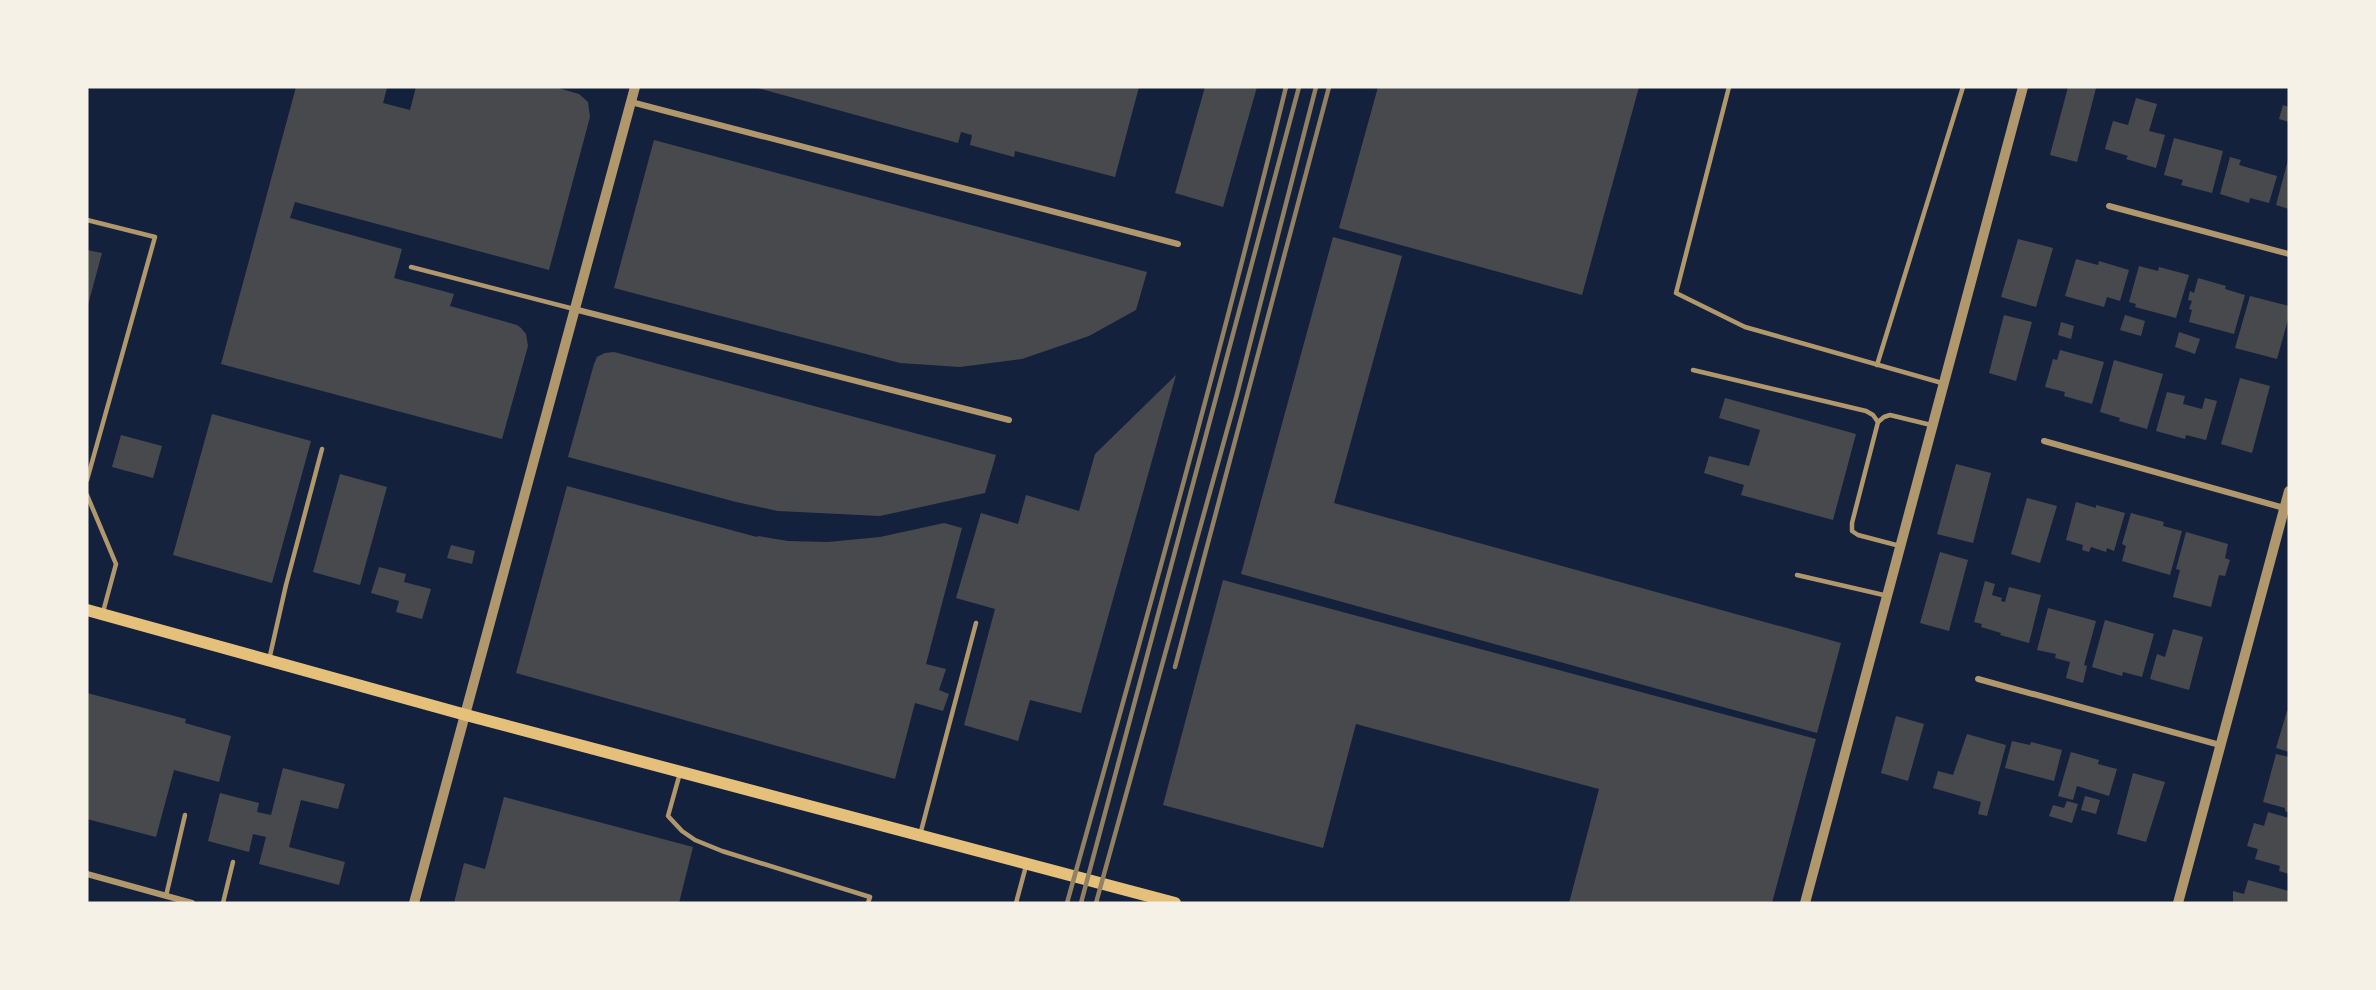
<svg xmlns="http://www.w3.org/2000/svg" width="2376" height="990" font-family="'Fira Sans Condensed',sans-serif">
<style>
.building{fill:#48494c}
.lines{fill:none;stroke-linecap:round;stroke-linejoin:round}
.service{stroke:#b1986c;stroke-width:4.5}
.minor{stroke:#b1986c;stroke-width:6}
.tertiary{stroke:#b1986c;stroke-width:10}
.secondary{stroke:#e5c07b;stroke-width:12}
.rail{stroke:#918062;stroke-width:4.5}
</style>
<rect width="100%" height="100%" fill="#14213d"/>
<g class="building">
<polygon points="296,87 385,87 387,88 383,103 410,110 416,87 555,87 579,94 588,102 590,117 549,270 295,202 290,218 402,249 394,278 454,294 450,306 517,325 521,328 526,334 528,346 502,439 221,364"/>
<polygon points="754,87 1139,87 1115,177 1015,151 1014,157 970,145 972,135 961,132 958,143"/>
<polygon points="1205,87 1257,87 1223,207 1175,193"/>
<polygon points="1378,87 1639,87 1582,295 1339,228"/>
<polygon points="2068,87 2096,88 2077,162 2050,155"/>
<polygon points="2136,98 2157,104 2149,131 2165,135 2156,168 2126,159 2128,156 2105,149 2113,121 2128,125"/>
<polygon points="2283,105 2289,107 2289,122 2279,119"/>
<polygon points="2174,138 2223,151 2212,193 2181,185 2183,180 2164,175"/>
<polygon points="654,140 1147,272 1136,310 1089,336 1022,359 960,367 900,363 614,288"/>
<polygon points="2230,157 2241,160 2239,165 2277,176 2269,203 2250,198 2249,203 2220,194"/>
<polygon points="2288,160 2289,160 2289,209 2276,205"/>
<polygon points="1333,237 1402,256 1334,503 1841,643 1817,733 1241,574"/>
<polygon points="2018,239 2053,248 2036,307 2001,297"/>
<polygon points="87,250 102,253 88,305 87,305"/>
<polygon points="2076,259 2098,265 2099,261 2129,270 2120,301 2107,297 2104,307 2065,296"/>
<polygon points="2139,266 2158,271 2159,267 2189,275 2176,318 2135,307 2136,304 2129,302"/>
<polygon points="2198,278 2226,286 2225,289 2245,295 2234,334 2189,322 2192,310 2189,309 2192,301 2188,300 2190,291 2194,293"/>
<polygon points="2250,296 2289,306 2289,316 2277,359 2235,348"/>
<polygon points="2004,315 2032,322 2016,381 1989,373"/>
<polygon points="2125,315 2145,321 2141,336 2120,330"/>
<polygon points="2061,322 2074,326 2071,339 2058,335"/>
<polygon points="2179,332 2200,339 2195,354 2175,347"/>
<polygon points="2060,350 2104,362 2092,404 2064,396 2065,392 2045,387 2053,359 2057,360"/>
<polygon points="614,352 996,455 985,493 880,516 778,511 736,502 568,457 594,364 597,357 605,353"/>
<polygon points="2114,360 2163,374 2147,429 2119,421 2120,418 2100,412"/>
<polygon points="1176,375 1081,713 1030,700 1018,741 964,725 995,609 956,598 981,513 1018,524 1026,495 1079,511 1095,454"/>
<polygon points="2240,378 2270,386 2252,453 2221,444"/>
<polygon points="2167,392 2185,396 2183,404 2202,409 2205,398 2217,401 2206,440 2186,435 2185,439 2156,431"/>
<polygon points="1725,398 1856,434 1833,520 1741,495 1744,485 1704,473 1709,456 1749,466 1760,430 1719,418"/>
<polygon points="212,414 311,441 272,583 173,555"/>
<polygon points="121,435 162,446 153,478 112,467"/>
<polygon points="1956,464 1991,473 1973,543 1937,534"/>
<polygon points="340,474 387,487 360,585 313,572"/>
<polygon points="567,486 757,537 758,536 788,541 828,542 880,537 944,523 962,528 926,664 946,669 939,690 949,694 943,711 915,703 895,779 516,673"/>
<polygon points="2027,498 2057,506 2040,563 2011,554"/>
<polygon points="2076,502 2096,508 2096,505 2125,513 2114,551 2107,548 2106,552 2091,547 2089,552 2082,550 2083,545 2066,540"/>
<polygon points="2131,513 2164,522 2163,526 2182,531 2170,575 2122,561 2126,546 2122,544"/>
<polygon points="2186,532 2228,544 2225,558 2230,560 2225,576 2219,575 2211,607 2173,597 2180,570 2176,569"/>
<polygon points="451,545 475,551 472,564 447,558"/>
<polygon points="1940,552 1968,560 1949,631 1920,623"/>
<polygon points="379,567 406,574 404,582 431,589 422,619 396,612 399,601 371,593"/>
<polygon points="1223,580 1816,739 1772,903 1569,903 1599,789 1356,724 1323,848 1163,805"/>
<polygon points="1985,581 1995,584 1992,595 2002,598 2001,601 2005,602 2009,587 2041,595 2029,643 2000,635 2001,633 1981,627 1982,624 1974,622"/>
<polygon points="2048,608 2096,621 2084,665 2087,666 2083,683 2066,678 2070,662 2055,658 2056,654 2037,650"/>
<polygon points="2105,620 2154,634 2142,677 2123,672 2122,676 2092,667"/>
<polygon points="2173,629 2203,637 2189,690 2150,679 2157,654 2165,657"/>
<polygon points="87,693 186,719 185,723 231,736 219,782 174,770 156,837 87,819"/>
<polygon points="2287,711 2289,712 2289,752 2276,748"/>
<polygon points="1896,716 1924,724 1908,781 1881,773"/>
<polygon points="1967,734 2006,745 1987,816 1978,814 1981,802 1933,788 1938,771 1953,775"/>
<polygon points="2012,741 2030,745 2031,742 2062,750 2054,781 2005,768"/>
<polygon points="2071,752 2099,760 2098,764 2117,769 2109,796 2077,786 2073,800 2058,796"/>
<polygon points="2276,754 2289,757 2289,813 2285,811 2285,808 2263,802"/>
<polygon points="283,768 345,784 338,809 301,800 289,847 345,862 339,885 259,864 266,837 253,834 249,852 208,841 220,793 259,803 257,812 271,815"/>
<polygon points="2133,773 2165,782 2146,842 2117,834"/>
<polygon points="2085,796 2100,800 2096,814 2081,810"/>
<polygon points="504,797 693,847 679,903 454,903 464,863 485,869"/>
<polygon points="2067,801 2078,804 2072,823 2049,816 2053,805 2064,808"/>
<polygon points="2268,812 2289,818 2289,874 2279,871 2280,866 2255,859 2258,849 2247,846 2254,823 2264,826"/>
<polygon points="2248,880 2289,891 2289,903 2233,903 2233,891 2244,894"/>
</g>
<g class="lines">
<g class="service">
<polyline points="1729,87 1676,293 1745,327 1942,383"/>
<polyline points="87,220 155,237 87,480"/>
<polyline points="411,267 574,309"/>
<polyline points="1877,365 1963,87"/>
<polyline points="1693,370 1866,411 1873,415 1878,422"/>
<polyline points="87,495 116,564 103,612"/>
<polyline points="1900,546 1858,535 1852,531 1852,523 1878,422 1884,417 1890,415 1931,425"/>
<polyline points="1797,575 1888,596"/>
<polyline points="269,660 286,585 322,449"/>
<polyline points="680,773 668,816 682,831 695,840 722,851 870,897 868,903"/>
<polyline points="920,835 976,623"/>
<polyline points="166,896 185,815"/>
<polyline points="223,903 233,862"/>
<polyline points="1016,903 1026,866"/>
</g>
<g class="minor">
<polyline points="631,102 1178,244"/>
<polyline points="2109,206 2289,254"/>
<polyline points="574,309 1009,420"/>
<polyline points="2044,441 2284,508"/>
<polyline points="1978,679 2220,745"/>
<polyline points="87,874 192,903"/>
</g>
<g class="tertiary">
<polyline points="414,903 635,87"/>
<polyline points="1805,903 2023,87"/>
<polyline points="2178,903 2289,491"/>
</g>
<polyline class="secondary" points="87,610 466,715 1175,903"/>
<g class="rail">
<polyline points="1175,667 1329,87"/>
<path d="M1067 903C1143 632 1219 360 1286 87"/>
<polyline points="1081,903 1299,87"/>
<polyline points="1096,903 1236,398 1316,87"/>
</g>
</g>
<rect width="2376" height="990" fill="none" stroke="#f6f1e7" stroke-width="177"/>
</svg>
